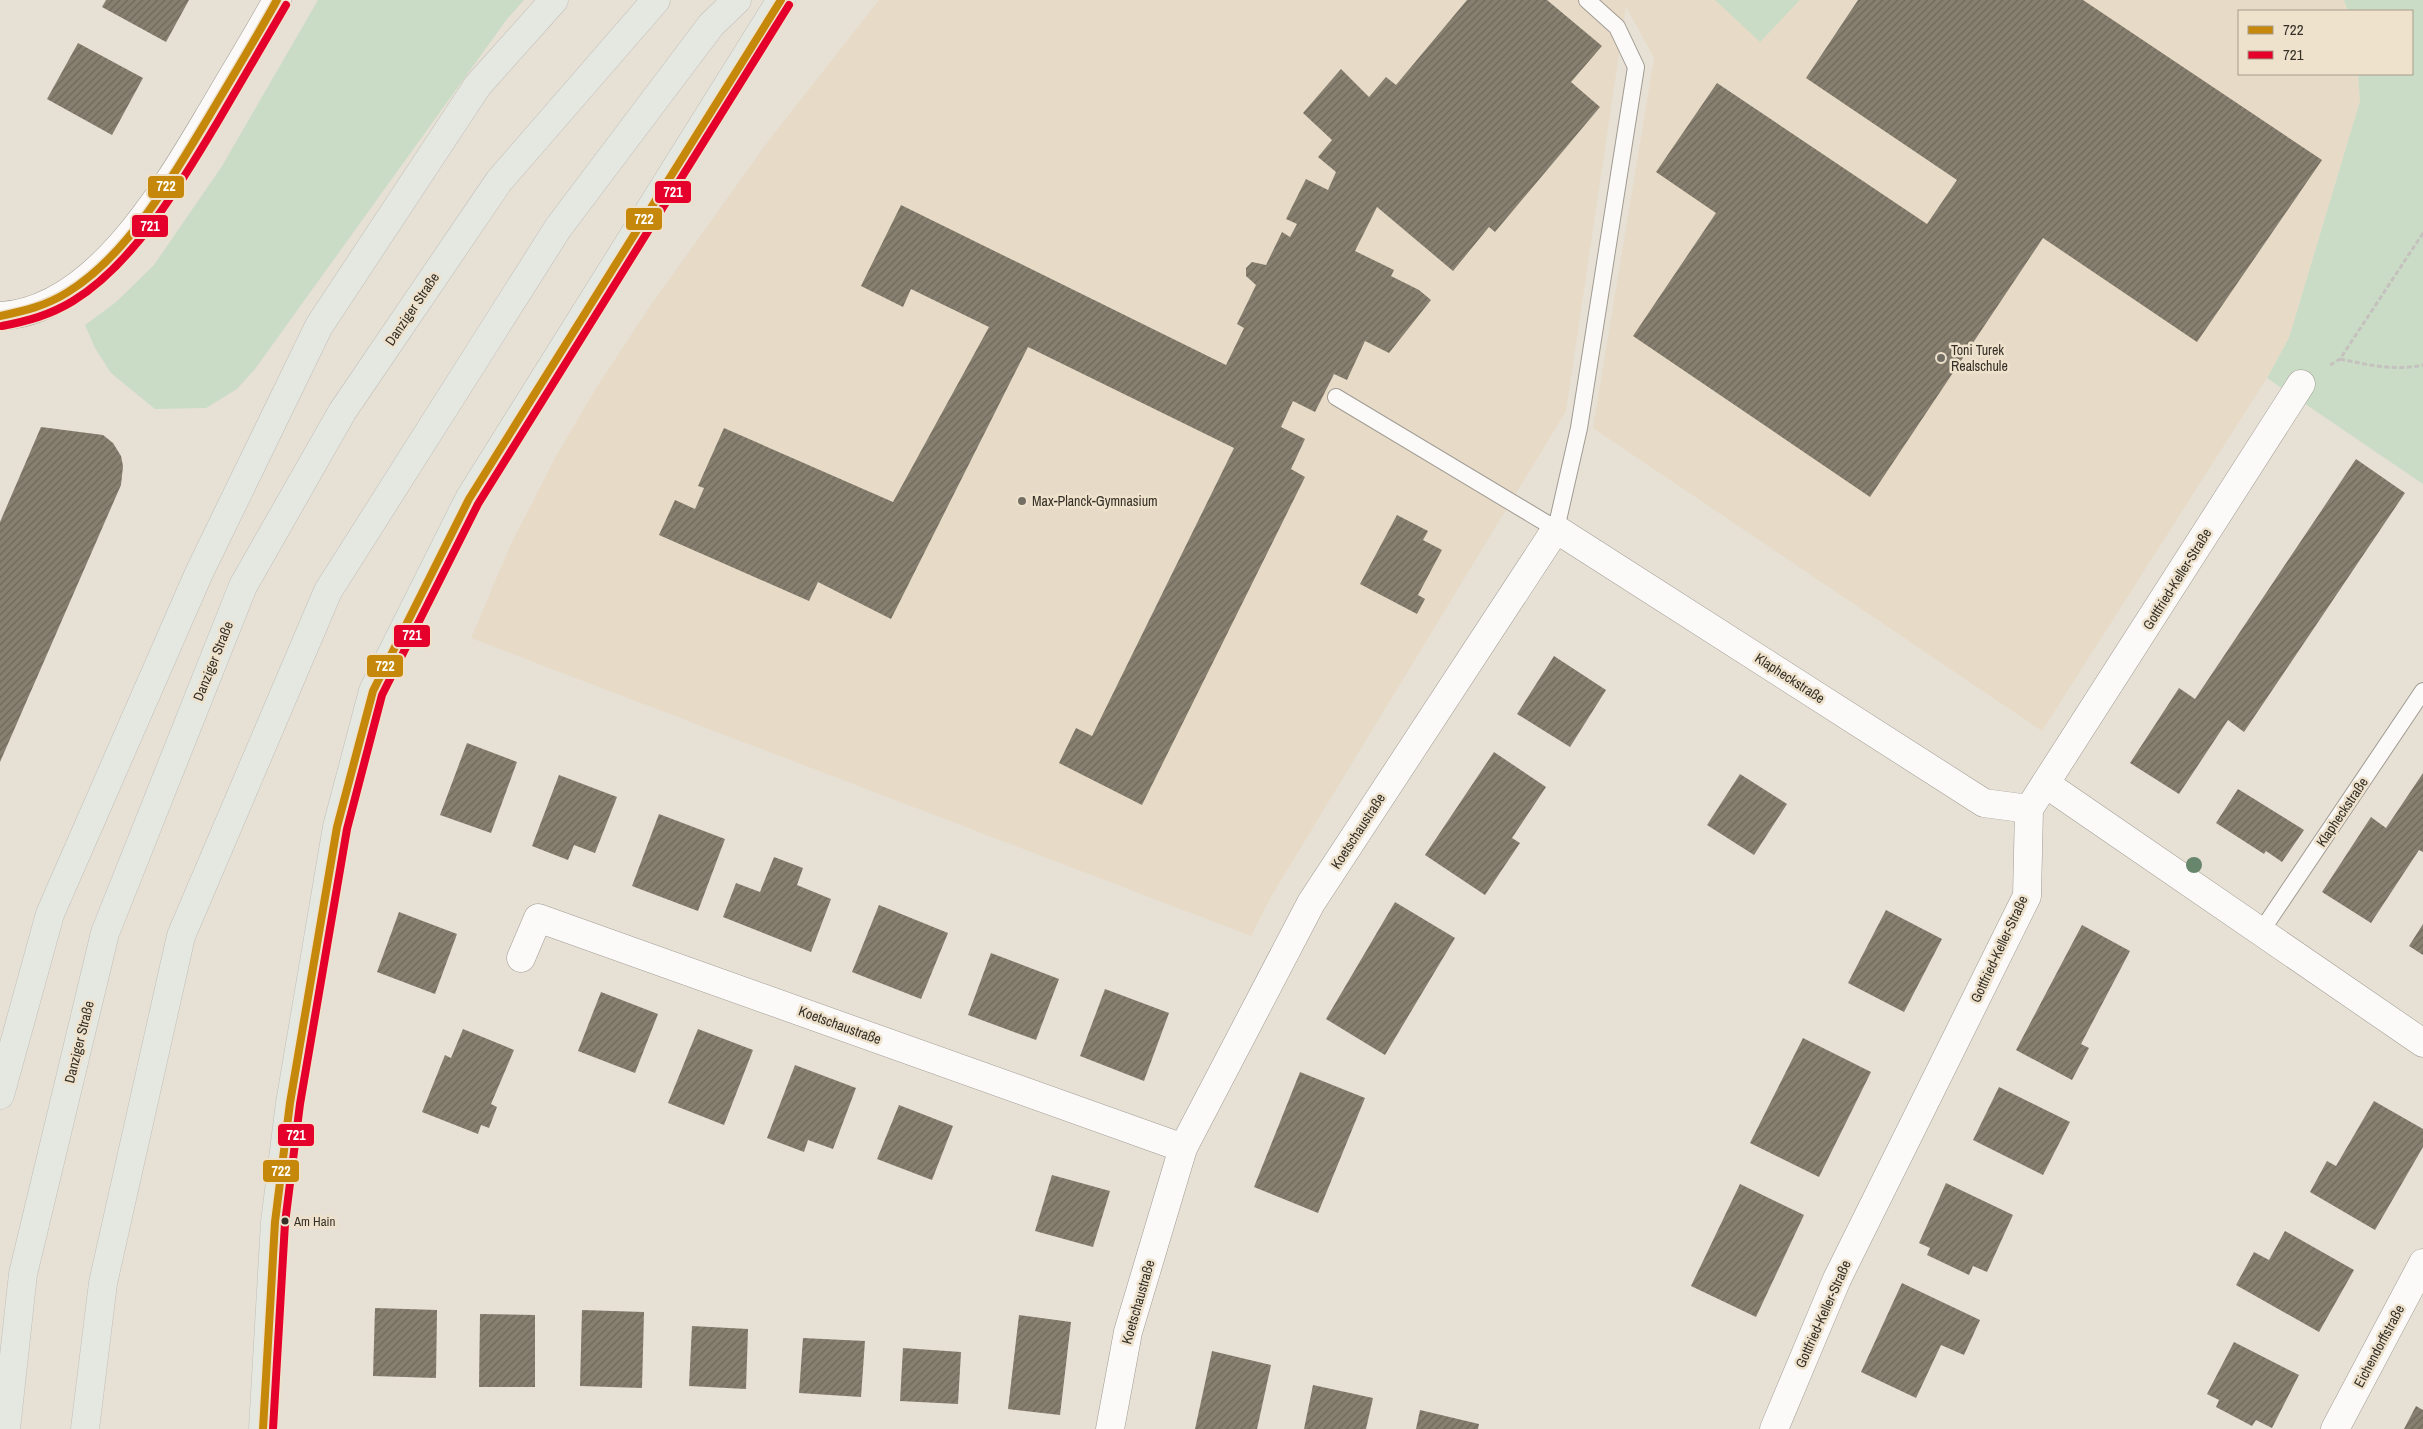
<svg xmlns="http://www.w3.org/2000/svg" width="2423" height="1429" font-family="'Archivo Narrow',sans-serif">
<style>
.built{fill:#e7dbc7}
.green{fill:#cadcc6}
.building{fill:url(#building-hatch)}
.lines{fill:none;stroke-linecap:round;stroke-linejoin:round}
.service-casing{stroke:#a09b92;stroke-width:18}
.minor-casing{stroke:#a09b92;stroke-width:29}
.tertiary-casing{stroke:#a09b92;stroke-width:29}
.trunk-casing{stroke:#c2bfb9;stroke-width:29}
.path{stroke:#c5c1be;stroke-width:3;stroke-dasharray:5 2.5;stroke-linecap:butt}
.service{stroke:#fbfaf9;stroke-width:16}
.minor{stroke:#fbfaf9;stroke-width:28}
.tertiary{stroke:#fbfaf9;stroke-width:28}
.trunk{stroke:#e4e8e1;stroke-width:28}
.bus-1-casing{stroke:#efe2cd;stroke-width:11}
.bus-2-casing{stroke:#efe2cd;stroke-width:11}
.bus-1{stroke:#c6880a;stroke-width:8}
.bus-2{stroke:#e4002b;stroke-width:8}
.tree{fill:#68866b}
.poi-dot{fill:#736e64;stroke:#efe2cd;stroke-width:2}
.bus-dot{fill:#353027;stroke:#efe2cd;stroke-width:2}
.labels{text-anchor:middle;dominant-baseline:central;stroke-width:5;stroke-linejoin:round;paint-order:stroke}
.bus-label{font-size:13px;fill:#353027;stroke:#efe2cd;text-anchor:start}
.street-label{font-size:14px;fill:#353027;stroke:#efe2cd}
.poi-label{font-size:14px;fill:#353027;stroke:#efe2cd;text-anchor:start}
.line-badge{stroke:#efe2cd;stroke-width:2}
.badge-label{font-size:14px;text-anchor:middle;font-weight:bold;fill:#fff}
</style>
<defs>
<pattern id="building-hatch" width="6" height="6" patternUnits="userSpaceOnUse" patternTransform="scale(1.25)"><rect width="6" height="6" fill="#877f6f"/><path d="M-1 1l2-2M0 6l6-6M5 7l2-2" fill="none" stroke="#6f685b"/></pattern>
</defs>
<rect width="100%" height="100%" fill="#e7e0d5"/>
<polygon class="built" points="879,0 2344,0 2348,11 2239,11 2239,74 2358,74 2360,101 2289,338 2267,378 2042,731 1593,428 1654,58 1626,7 1566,411 1272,895 1251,936 471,638 511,544 555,458 598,385 648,309 769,140"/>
<g class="green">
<polygon points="318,0 524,0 507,19 255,369 237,389 206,408 155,409 111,373 95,348 85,325 115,303 154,265 222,166"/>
<polygon points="1715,0 1800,0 1760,42"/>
<polygon points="2344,0 2423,0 2423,484 2267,378 2289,338 2360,101 2358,74 2412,74 2412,11 2348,11"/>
</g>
<g class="building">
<polygon points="106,0 189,0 166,42 102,7"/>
<polygon points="1467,0 1547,0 1602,46 1571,82 1600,107 1495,232 1489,227 1453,271 1377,207 1355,251 1394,270 1391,276 1419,290 1431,300 1389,353 1365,341 1347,380 1334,374 1315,412 1293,401 1281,427 1305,439 1291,469 1305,477 1142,805 1059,763 1076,728 1092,736 1234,448 1028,347 891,619 818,582 809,601 659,535 675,500 695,509 704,488 698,486 724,428 893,502 989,327 911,289 903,307 861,286 901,205 1226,365 1244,328 1237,324 1256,285 1246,276 1246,268 1252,262 1266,265 1282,232 1290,237 1297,224 1286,219 1306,179 1328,190 1336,172 1318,157 1332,140 1303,113 1341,69 1369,97 1386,77 1396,85"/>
<polygon points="1858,0 2083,0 2322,160 2197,342 2043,238 1870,497 1633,336 1716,213 1656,172 1717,83 1927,224 1957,180 1806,78"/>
<polygon points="78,43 143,78 112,135 47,99"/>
<polygon points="41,427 103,435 113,443 121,456 123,466 121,485 0,762 0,522"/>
<polygon points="2356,459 2405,493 2244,732 2228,720 2179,794 2130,763 2179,688 2195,699"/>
<polygon points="1397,515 1428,531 1423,540 1442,550 1418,595 1425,599 1417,614 1360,584"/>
<polygon points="1554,656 1606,690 1570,747 1517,714"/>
<polygon points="467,743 517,762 491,833 440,815"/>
<polygon points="1494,752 1546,787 1512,838 1520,843 1485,895 1425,855"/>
<polygon points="2423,773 2423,852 2419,850 2371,923 2322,892 2371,817 2386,828"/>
<polygon points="1740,774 1787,804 1754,855 1707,825"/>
<polygon points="559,775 617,797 595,853 574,845 568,860 532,846"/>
<polygon points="2238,789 2304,830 2282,862 2266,851 2264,854 2216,823"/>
<polygon points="659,814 725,839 698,911 632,886"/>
<polygon points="774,857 803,868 797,885 831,899 811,952 723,917 736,883 760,892"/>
<polygon points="1395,902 1455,938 1385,1055 1326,1019"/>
<polygon points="879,905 948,933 921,999 852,972"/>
<polygon points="1886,910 1942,939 1904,1012 1848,983"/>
<polygon points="399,912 457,934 435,994 377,972"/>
<polygon points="2423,924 2423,955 2409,946"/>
<polygon points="2082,925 2130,951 2081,1044 2089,1048 2072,1080 2016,1050"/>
<polygon points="991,953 1059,979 1036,1040 968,1015"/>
<polygon points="1105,989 1169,1013 1144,1081 1080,1056"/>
<polygon points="601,992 658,1014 635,1073 578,1051"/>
<polygon points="463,1029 514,1050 491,1104 497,1107 489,1128 481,1125 478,1134 422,1112 445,1055 451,1058"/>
<polygon points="698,1029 753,1050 724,1125 668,1103"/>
<polygon points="1803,1038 1871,1072 1819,1177 1750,1143"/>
<polygon points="795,1065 856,1088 833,1149 808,1140 804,1152 767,1138"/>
<polygon points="1300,1072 1365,1098 1318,1213 1254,1187"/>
<polygon points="1999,1087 2070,1122 2043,1175 1973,1140"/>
<polygon points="2374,1101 2423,1129 2423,1147 2375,1230 2310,1192 2327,1161 2336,1166"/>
<polygon points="899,1105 953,1126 932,1180 877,1159"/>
<polygon points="1052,1175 1110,1191 1093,1247 1035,1231"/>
<polygon points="1946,1183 2013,1215 1987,1272 1973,1266 1969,1275 1927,1255 1930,1248 1919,1243"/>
<polygon points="1740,1184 1804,1215 1756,1317 1691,1286"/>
<polygon points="2285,1231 2354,1270 2319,1332 2236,1285 2254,1252 2269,1260"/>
<polygon points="1902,1283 1980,1320 1964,1355 1941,1345 1916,1398 1861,1372"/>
<polygon points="375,1308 437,1310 436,1378 373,1376"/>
<polygon points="582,1310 644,1312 642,1388 580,1386"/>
<polygon points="480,1314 535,1315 535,1387 479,1387"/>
<polygon points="1019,1315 1071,1322 1060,1415 1008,1409"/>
<polygon points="692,1326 748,1329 746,1389 689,1386"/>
<polygon points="803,1338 865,1341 861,1397 799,1393"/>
<polygon points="2234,1342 2299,1375 2272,1428 2256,1420 2252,1426 2216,1407 2219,1400 2207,1394"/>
<polygon points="903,1348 961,1352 958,1404 900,1401"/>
<polygon points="1212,1351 1271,1365 1257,1429 1195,1429"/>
<polygon points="1313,1385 1373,1398 1366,1429 1304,1429"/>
<polygon points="2416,1406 2423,1410 2423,1429 2404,1429"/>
<polygon points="1420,1410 1479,1424 1478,1429 1416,1429"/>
</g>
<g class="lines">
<g class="service-casing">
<g id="service">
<polyline points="1336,397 1556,529 1579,428 1636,67 1617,27 1587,0"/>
<polyline points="2260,933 2423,691"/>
</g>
</g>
<g class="minor-casing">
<g id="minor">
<polyline points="2046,784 2423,1043"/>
<polyline points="521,958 538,918 1183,1148"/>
<polyline points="1110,1429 1128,1332 1183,1148 1311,903 1556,529 1984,803 2029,809"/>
<polyline points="1774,1429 1837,1279 2027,896 2029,809 2301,384"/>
<polyline points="2335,1429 2423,1263"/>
</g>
</g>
<g class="tertiary-casing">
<path id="tertiary" d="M0 316C98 311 169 183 214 108 235 72 257 36 277 0"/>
</g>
<g class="trunk-casing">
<g id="trunk">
<polyline points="0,1095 50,914 199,573 319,326 478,85 554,0"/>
<polyline points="6,1429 23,1274 105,933 243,586 342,412 499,181 656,0"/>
<polyline points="85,1429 103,1283 181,936 328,591 558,228 711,25 737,0"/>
<polyline points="263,1429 275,1222 290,1103 337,827 373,691 469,499 781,0"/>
</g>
</g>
<g class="path">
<path d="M2340 359C2369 365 2394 371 2423 365"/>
<polyline points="2330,365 2340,359 2423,233"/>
</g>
<use href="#service" class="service"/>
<use href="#minor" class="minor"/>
<use href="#tertiary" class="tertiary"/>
<use href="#trunk" class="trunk"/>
<g class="bus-1-casing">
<g id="bus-1">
<path d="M0 316C24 311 46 306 68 292 128 255 172 178 208 118 231 79 255 40 277 0"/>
<polyline points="263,1429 275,1222 290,1103 337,827 373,691 469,499 781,0"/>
</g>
</g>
<g class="bus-2-casing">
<g id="bus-2">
<path d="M2 326C28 321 50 315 73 301 135 263 180 184 217 123 240 84 263 45 286 5"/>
<polyline points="273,1429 285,1223 300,1104 347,829 382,695 478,504 789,5"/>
</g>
</g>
<use href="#bus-1" class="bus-1"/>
<use href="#bus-2" class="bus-2"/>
</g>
<circle class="tree" cx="2194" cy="865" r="8"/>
<g class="poi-dot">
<circle cx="1941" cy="358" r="5"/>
<circle cx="1022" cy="501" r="5"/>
</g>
<circle class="bus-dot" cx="285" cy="1221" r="4.5"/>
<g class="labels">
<g class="bus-label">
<text x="294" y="1221">Am Hain</text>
</g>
<g class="street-label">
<text transform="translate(412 309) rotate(-56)">Danziger Straße</text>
<text transform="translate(2177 579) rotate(-58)">Gottfried-Keller-Straße</text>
<text transform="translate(213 661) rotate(-68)">Danziger Straße</text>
<text transform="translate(1790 678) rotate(33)">Klapheckstraße</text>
<text transform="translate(2342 812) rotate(-56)">Klapheckstraße</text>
<text transform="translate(1358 831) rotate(-57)">Koetschaustraße</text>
<text transform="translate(1999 949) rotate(-65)">Gottfried-Keller-Straße</text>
<text transform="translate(840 1025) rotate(20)">Koetschaustraße</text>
<text transform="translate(79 1042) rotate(-76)">Danziger Straße</text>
<text transform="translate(1138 1302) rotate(-74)">Koetschaustraße</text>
<text transform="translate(1823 1314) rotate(-66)">Gottfried-Keller-Straße</text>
<text transform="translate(2379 1346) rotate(-62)">Eichendorffstraße</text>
</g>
<g class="poi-label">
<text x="1951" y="350">Toni Turek<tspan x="1951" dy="16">Realschule</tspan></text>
<text x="1032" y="501">Max-Planck-Gymnasium</text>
</g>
</g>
<g class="line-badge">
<rect x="147" y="175" width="38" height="24" rx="5" fill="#c6880a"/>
<rect x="654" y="180" width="38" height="24" rx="5" fill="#e4002b"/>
<rect x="625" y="207" width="38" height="24" rx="5" fill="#c6880a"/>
<rect x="131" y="214" width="38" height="24" rx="5" fill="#e4002b"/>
<rect x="393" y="624" width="38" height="24" rx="5" fill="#e4002b"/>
<rect x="366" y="654" width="38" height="24" rx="5" fill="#c6880a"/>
<rect x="277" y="1123" width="38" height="24" rx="5" fill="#e4002b"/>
<rect x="262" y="1159" width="38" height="24" rx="5" fill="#c6880a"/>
</g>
<g class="badge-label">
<text x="166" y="191">722</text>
<text x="673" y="197">721</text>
<text x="644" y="224">722</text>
<text x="150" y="231">721</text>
<text x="412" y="640">721</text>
<text x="385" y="671">722</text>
<text x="296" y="1140">721</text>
<text x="281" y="1176">722</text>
</g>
<rect x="2238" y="10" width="175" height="65" fill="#efe2cd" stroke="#a59b8b"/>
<rect x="2248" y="26" width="25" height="8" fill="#c6880a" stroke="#a59b8b"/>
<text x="2283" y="35" font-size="15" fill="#353027">722</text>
<rect x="2248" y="51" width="25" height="8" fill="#e4002b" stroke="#a59b8b"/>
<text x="2283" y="60" font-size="15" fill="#353027">721</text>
</svg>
